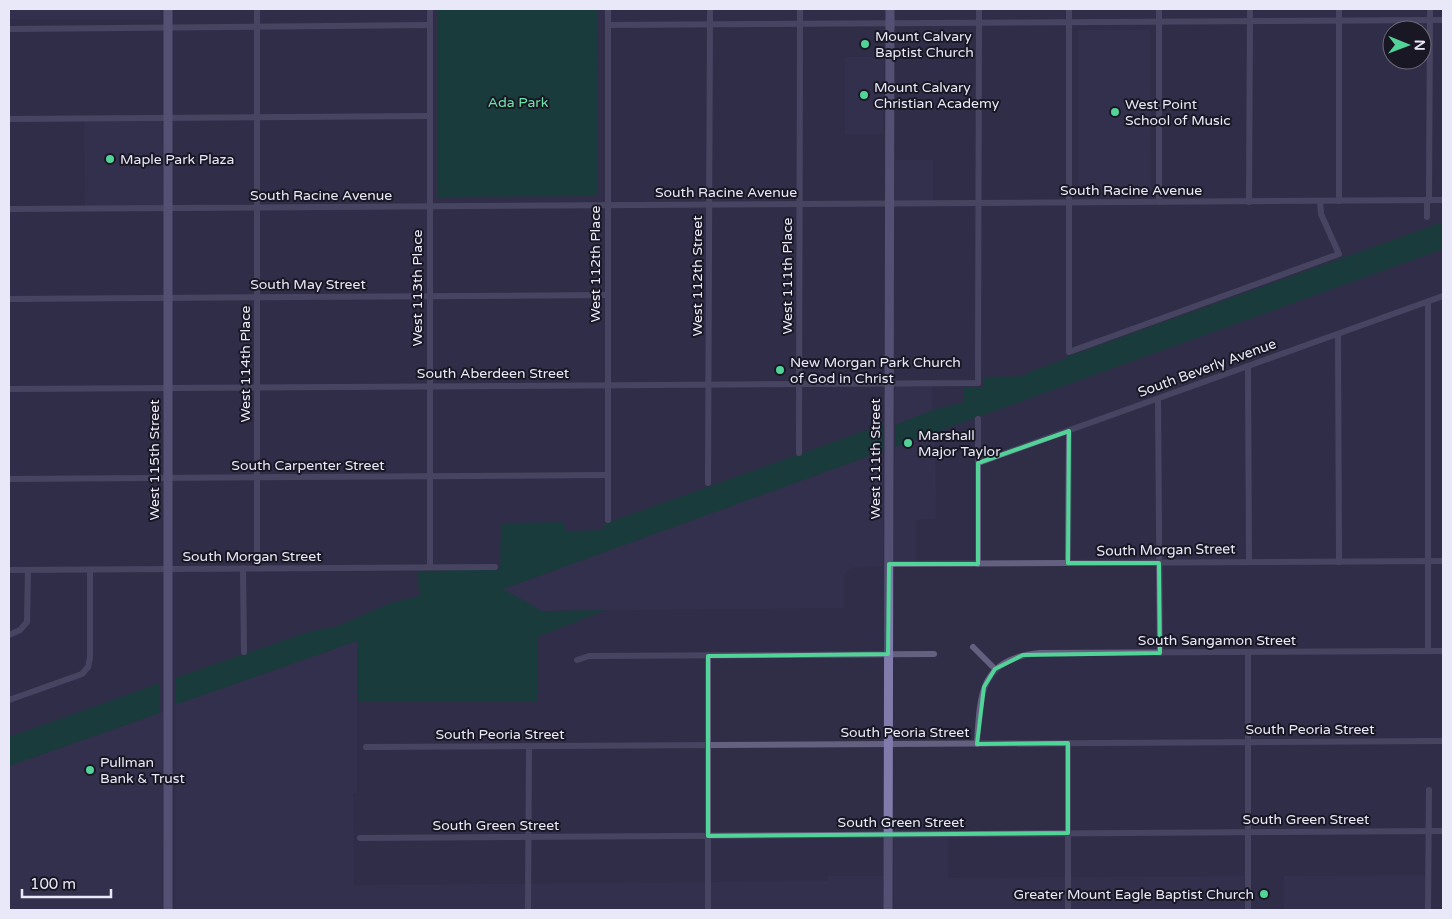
<svg xmlns="http://www.w3.org/2000/svg" width="1452" height="919" font-family="'Varela Round',sans-serif">
<style>
.built{fill:#383354}
.green{fill:#004d2f}
.lines{fill:none;stroke-linecap:round;stroke-linejoin:round}
.street{stroke:#646180;stroke-width:6}
.secondary{stroke:#817bac;stroke-width:9}
.marked{fill:none;stroke:#52d397;stroke-width:4;stroke-linejoin:round}
.poi-dot{fill:#52d397;stroke:#181723;stroke-width:2}
.labels{text-anchor:middle;dominant-baseline:central;stroke-width:4;stroke-linejoin:round;paint-order:stroke}
.poi-label{font-size:14px;fill:#e9e8f9;stroke:#181723;text-anchor:start}
.park-label{font-size:14px;fill:#6de6ab;stroke:#181723}
.street-label{font-size:14px;fill:#e9e8f9;stroke:#181723}
</style>
<rect width="100%" height="100%" fill="#302d47"/>
<g class="built">
<rect x="9" y="9" width="151" height="10"/>
<polygon points="1078,30 1150,30 1151,193 1078,193"/>
<polygon points="845,57 884,57 883,134 845,134"/>
<polygon points="84,120 162,120 163,206 85,207"/>
<rect x="895" y="160" width="38" height="44"/>
<polygon points="895,384 932,384 933,410 895,425"/>
<polygon points="935,432 936,519 916,520 916,562 894,562 895,447"/>
<polygon points="883,451 883,566 854,567 846,571 844,579 844,608 542,611 503,589"/>
<polygon points="357,641 357,793 353,793 354,885 827,881 828,876 883,876 883,910 175,910 175,705"/>
<polygon points="163,712 162,910 9,910 9,766"/>
<polygon points="894,835 948,835 948,878 1244,876 1244,910 894,910"/>
<polygon points="1428,875 1427,910 1284,910 1284,876"/>
</g>
<g class="green">
<polygon points="438,9 597,9 598,196 438,197"/>
<polygon points="1443,222 1443,249 895,447 895,425 933,410 964,402 964,387 983,387 983,377 1025,376 1026,373 1065,359 1069,356"/>
<polygon points="884,424 883,451 503,589 542,611 606,610 537,637 537,701 357,702 357,641 175,705 175,678 311,631 338,626 390,603 419,596 418,571 500,569 501,523 564,522 565,531 604,530 604,524"/>
<polygon points="160,683 160,713 9,766 9,737"/>
</g>
<g class="lines">
<g class="street">
<polyline points="257,9 257,568"/>
<polyline points="1069,9 1069,352 1339,254 1321,214 1320,201"/>
<polyline points="608,25 1443,20"/>
<polyline points="9,29 430,25"/>
<polyline points="9,119 430,116"/>
<polyline points="1427,200 1427,217"/>
<polyline points="1429,200 1430,9"/>
<polyline points="1339,201 1339,9"/>
<polyline points="1159,202 1159,9"/>
<polyline points="1249,202 1250,9"/>
<polyline points="9,209 1443,200"/>
<polyline points="9,299 608,295"/>
<polyline points="1338,334 1339,562"/>
<polyline points="1248,366 1249,562"/>
<polyline points="9,389 978,383 979,9"/>
<polyline points="1158,399 1160,653"/>
<polyline points="799,453 800,9"/>
<polyline points="978,463 1443,296"/>
<polyline points="9,479 608,475"/>
<polyline points="708,483 710,9"/>
<polyline points="608,520 608,9"/>
<polyline points="1068,563 1069,431"/>
<polyline points="889,564 1443,561"/>
<polyline points="978,564 978,419"/>
<polyline points="430,567 430,9"/>
<polyline points="243,568 244,652"/>
<polyline points="9,570 495,567"/>
<polyline points="9,635 20,630 27,622 28,570"/>
<polyline points="973,647 995,669"/>
<polyline points="1428,651 1428,302"/>
<polyline points="1248,652 1248,910"/>
<polyline points="577,660 589,656 934,654"/>
<polyline points="9,700 82,674 88,667 90,658 90,570"/>
<path d="M977 744C980 694 980 658 1040 653L1443 651"/>
<polyline points="366,747 1443,741"/>
<polyline points="360,838 1443,831"/>
<polyline points="528,910 529,746"/>
<polyline points="708,910 708,656"/>
<polyline points="1068,910 1068,743"/>
<polyline points="1428,910 1429,790"/>
</g>
<g class="secondary">
<polyline points="168,910 168,9"/>
<polyline points="888,910 890,9"/>
</g>
</g>
<path d="M0 0H1452V919H0ZM1069 431 1068 563H1159L1160 653 1023 655 995 669 984 687 977 744 1068 743V833L708 836V656L888 654 889 564H978V463Z" fill="#302d47" fill-opacity=".55" fill-rule="evenodd"/>
<path class="marked" d="M1069 431 1068 563H1159L1160 653 1023 655 995 669 984 687 977 744 1068 743V833L708 836V656L888 654 889 564H978V463Z"/>
<g class="poi-dot">
<circle cx="865" cy="44" r="5"/>
<circle cx="864" cy="95" r="5"/>
<circle cx="1115" cy="112" r="5"/>
<circle cx="110" cy="159" r="5"/>
<circle cx="780" cy="370" r="5"/>
<circle cx="908" cy="443" r="5"/>
<circle cx="90" cy="770" r="5"/>
<circle cx="1264" cy="894" r="5"/>
</g>
<g class="labels">
<g class="poi-label">
<text x="875" y="36">Mount Calvary<tspan x="875" dy="16">Baptist Church</tspan></text>
<text x="874" y="87">Mount Calvary<tspan x="874" dy="16">Christian Academy</tspan></text>
<text x="1125" y="104">West Point<tspan x="1125" dy="16">School of Music</tspan></text>
<text x="120" y="159">Maple Park Plaza</text>
<text x="790" y="362">New Morgan Park Church<tspan x="790" dy="16">of God in Christ</tspan></text>
<text x="918" y="435">Marshall<tspan x="918" dy="16">Major Taylor</tspan></text>
<text x="100" y="762">Pullman<tspan x="100" dy="16">Bank &amp; Trust</tspan></text>
<text x="1254" y="894" text-anchor="end">Greater Mount Eagle Baptist Church</text>
</g>
<g class="park-label">
<text x="518" y="102">Ada Park</text>
</g>
<g class="street-label">
<text x="1131" y="190">South Racine Avenue</text>
<text x="726" y="192">South Racine Avenue</text>
<text x="321" y="195">South Racine Avenue</text>
<text transform="translate(595 264) rotate(-90)">West 112th Place</text>
<text transform="translate(697 276) rotate(-90)">West 112th Street</text>
<text transform="translate(787 276) rotate(-90)">West 111th Place</text>
<text x="308" y="284">South May Street</text>
<text transform="translate(417 288) rotate(-90)">West 113th Place</text>
<text transform="translate(245 364) rotate(-90)">West 114th Place</text>
<text transform="translate(1207 368) rotate(-20)">South Beverly Avenue</text>
<text x="493" y="373">South Aberdeen Street</text>
<text transform="translate(875 459) rotate(-90)">West 111th Street</text>
<text transform="translate(154 460) rotate(-90)">West 115th Street</text>
<text x="308" y="465">South Carpenter Street</text>
<text transform="translate(1166 550) rotate(-1)">South Morgan Street</text>
<text x="252" y="556">South Morgan Street</text>
<text x="1217" y="640">South Sangamon Street</text>
<text x="1310" y="729">South Peoria Street</text>
<text x="905" y="732">South Peoria Street</text>
<text x="500" y="734">South Peoria Street</text>
<text x="1306" y="819">South Green Street</text>
<text x="901" y="822">South Green Street</text>
<text x="496" y="825">South Green Street</text>
</g>
</g>
<rect width="1452" height="919" fill="none" stroke="#e9e8f9" stroke-width="20"/>
<g transform="translate(1407 45) rotate(91)"><circle r="24" fill="#181723" stroke="#6c6b79"/>
<path d="M0-4L9 19L0 12L-9 19Z" fill="#52d397"/>
<text y="-8" font-size="14" font-weight="bold" text-anchor="middle" fill="#e9e8f9">N</text>
</g>
<path d="M22 889v8h89v-8" fill="none" stroke="#e9e8f9" stroke-width="2.5"/>
<text x="30" y="889" font-size="15" fill="#e9e8f9" stroke="#181723" stroke-width="4" paint-order="stroke">100 m</text>
</svg>
